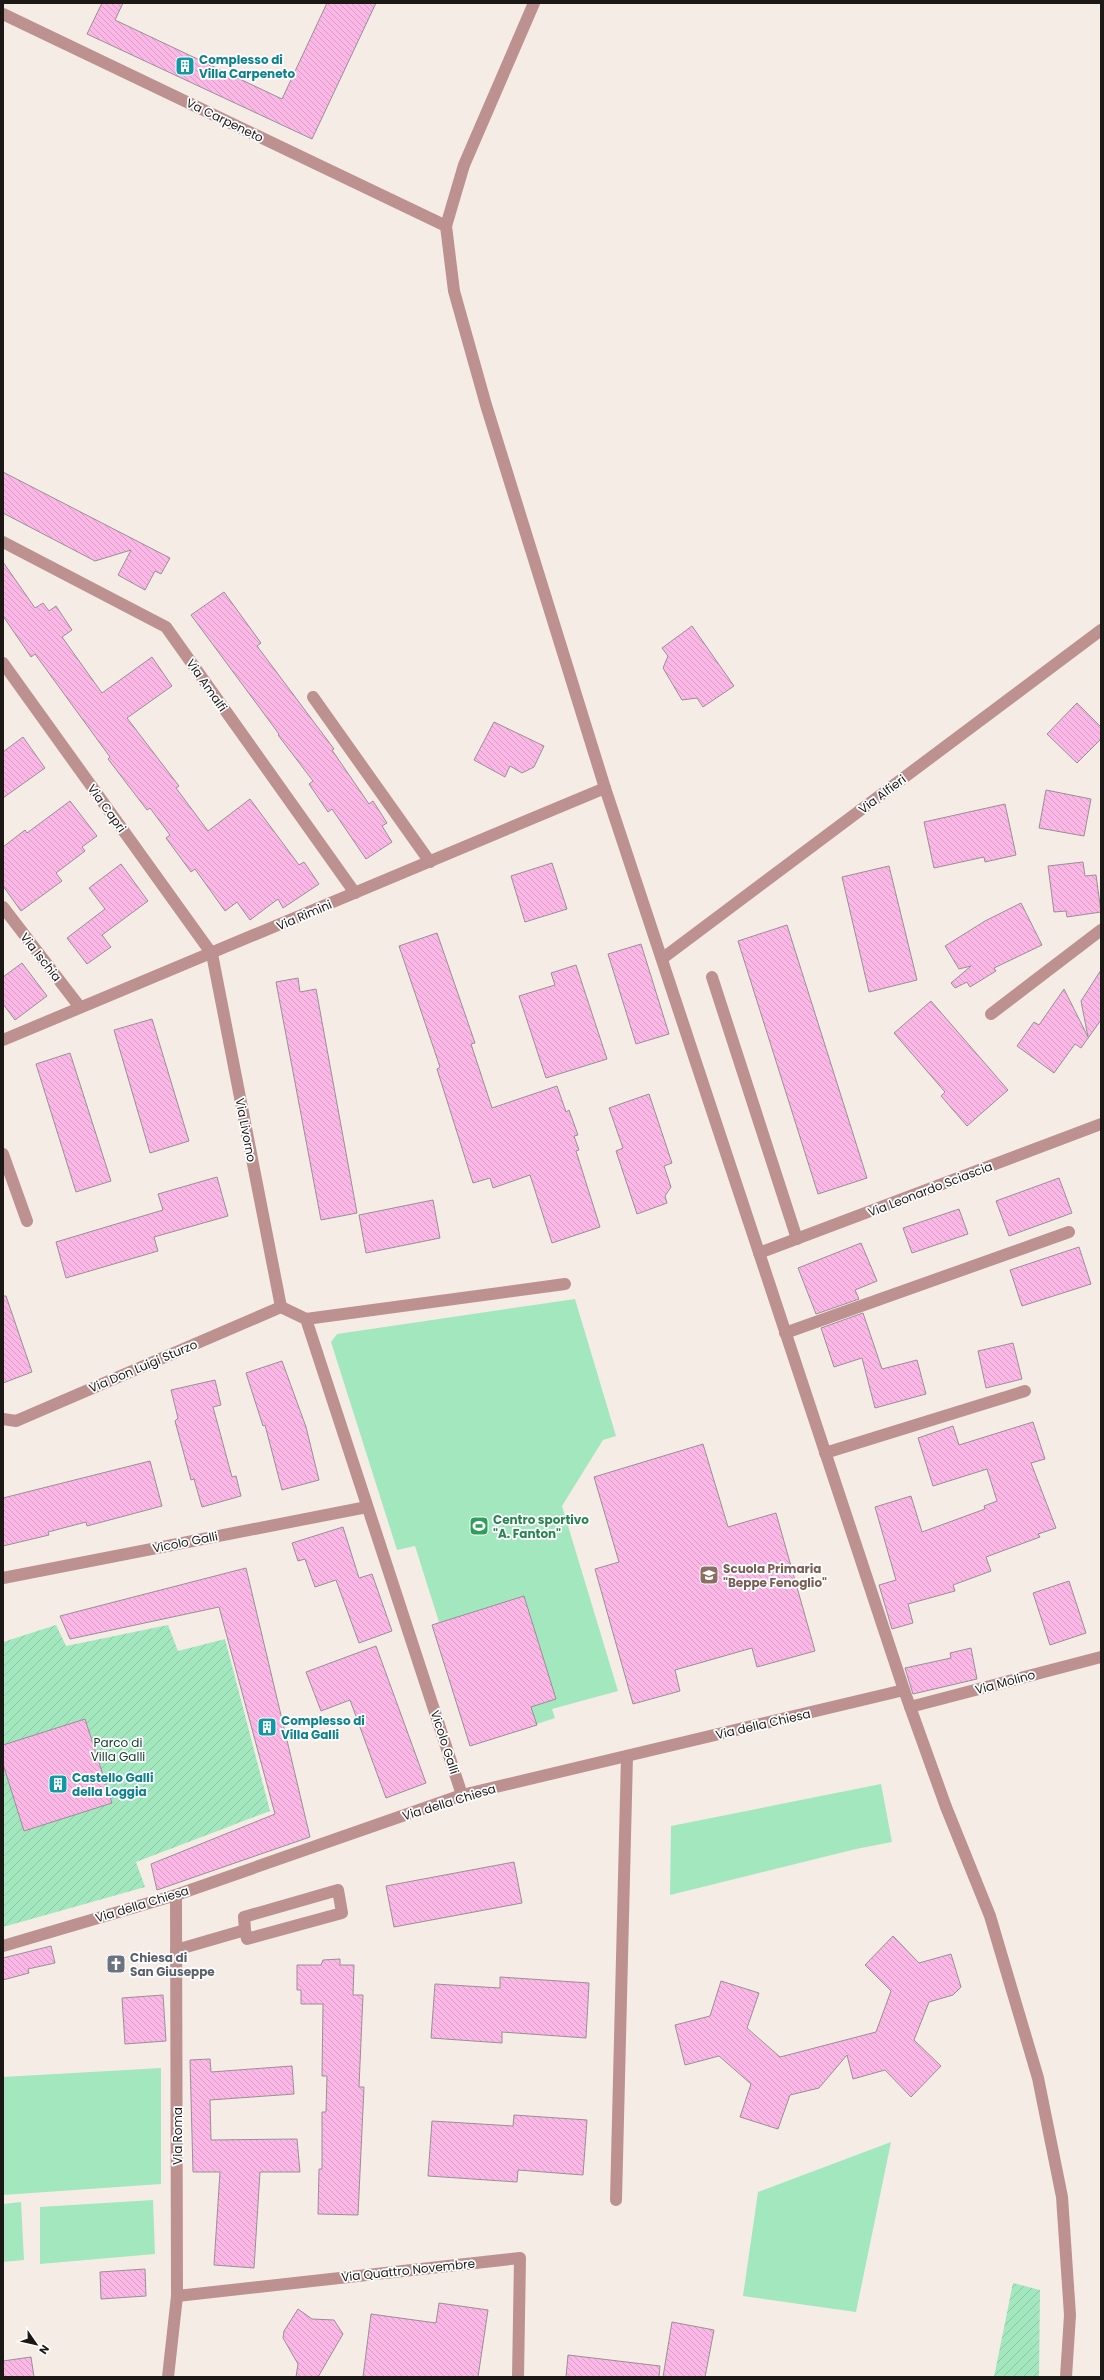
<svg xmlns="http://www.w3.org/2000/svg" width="1104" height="2380" font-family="Poppins,sans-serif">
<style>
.green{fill:#a3e7bf}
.garden{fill:url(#garden-furrows)}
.building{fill:url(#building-back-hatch);stroke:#999096}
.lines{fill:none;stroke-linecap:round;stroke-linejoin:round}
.minor{stroke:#be9191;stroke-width:12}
.labels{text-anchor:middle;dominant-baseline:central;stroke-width:3.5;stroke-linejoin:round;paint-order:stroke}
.culture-label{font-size:12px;font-weight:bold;fill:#0d838f;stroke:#fff;text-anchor:start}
.street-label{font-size:12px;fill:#1b1816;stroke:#fff}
.leisure-label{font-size:12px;font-weight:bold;fill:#27864d;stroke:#fff;text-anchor:start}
.education-label{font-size:12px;font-weight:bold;fill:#785e54;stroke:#fff;text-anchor:start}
.park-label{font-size:12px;fill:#0e3924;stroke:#fff}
.worship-label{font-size:12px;font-weight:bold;fill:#5b616d;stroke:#fff;text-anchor:start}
</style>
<defs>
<pattern id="garden-furrows" width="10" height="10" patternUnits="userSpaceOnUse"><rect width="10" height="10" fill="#a3e7bf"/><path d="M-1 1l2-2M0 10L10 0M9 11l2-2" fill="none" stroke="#8cc5a3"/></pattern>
<pattern id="building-back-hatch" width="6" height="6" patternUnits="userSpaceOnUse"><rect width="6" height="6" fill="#fbb7e6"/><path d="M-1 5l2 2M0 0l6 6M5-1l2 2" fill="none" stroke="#d79dc5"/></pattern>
</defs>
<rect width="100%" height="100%" fill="#f5ece6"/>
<g class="green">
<polygon points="575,1299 616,1436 603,1440 562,1506 618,1691 552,1709 555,1718 470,1746 432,1625 439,1622 415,1546 397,1550 331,1342 337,1334"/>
<polygon points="881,1784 892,1842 856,1849 670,1895 671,1826"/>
<polygon points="161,2068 161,2184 3,2195 3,2077"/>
<polygon points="891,2142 856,2312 743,2296 758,2192"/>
<polygon points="153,2200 155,2254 40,2264 40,2207"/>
<polygon points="21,2202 24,2260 3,2262 3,2204"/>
</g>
<g class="garden">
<polygon points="56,1625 66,1646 168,1625 178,1651 225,1639 270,1811 136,1862 145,1887 3,1927 3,1642"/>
<polygon points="1013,2283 1040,2290 1039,2377 994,2377"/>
</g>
<g class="building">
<polygon points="102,3 123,3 115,20 282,99 327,3 376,3 312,139 87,34"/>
<polygon points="3,472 170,558 161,574 155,571 145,590 118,575 131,550 95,561 3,513"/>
<polygon points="3,562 35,608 43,603 49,611 56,606 72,630 62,637 102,693 152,657 172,686 127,718 179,786 176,788 208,831 250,799 299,865 304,862 319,884 283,908 278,899 250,920 237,902 225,911 195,869 191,872 166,838 170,835 150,808 147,810 108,759 110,757 35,654 31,657 3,616"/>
<polygon points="224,592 261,643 257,646 334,749 332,750 369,804 373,801 387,823 382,826 392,842 366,859 332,809 328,812 309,784 313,781 278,735 279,734 191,615"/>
<polygon points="692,626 734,686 703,707 697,698 682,700 663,668 668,656 662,648"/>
<polygon points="1077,703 1101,727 1101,739 1077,763 1047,734"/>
<polygon points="494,722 544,746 534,767 522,773 510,766 505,777 474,760"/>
<polygon points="23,737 45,768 3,798 3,752"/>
<polygon points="1046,790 1091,799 1084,836 1039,828"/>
<polygon points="70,801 97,836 82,847 85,851 56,873 62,881 21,911 3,886 3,847 25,830 27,833"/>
<polygon points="1005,804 1016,855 985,862 984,857 934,868 924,822"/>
<polygon points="1083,862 1085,876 1096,875 1101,912 1067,917 1066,911 1054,912 1048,866"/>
<polygon points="552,863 567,909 525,922 511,876"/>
<polygon points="121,864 148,901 102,935 111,947 87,964 67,938 105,909 89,888"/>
<polygon points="889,866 917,980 869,992 842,877"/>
<polygon points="1021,903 1042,945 994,968 996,971 970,987 967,982 955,988 951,983 971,966 959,969 945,946 985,921"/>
<polygon points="787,925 867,1178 818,1194 738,941"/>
<polygon points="437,933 475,1043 471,1044 492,1108 557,1086 566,1112 569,1110 578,1135 574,1136 579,1150 576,1151 600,1227 552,1243 530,1175 493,1188 490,1178 473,1183 437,1069 440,1067 399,946"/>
<polygon points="641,944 669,1034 636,1044 608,954"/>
<polygon points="22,963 47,996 15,1020 3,1004 3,977"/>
<polygon points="576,965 607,1059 546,1078 519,996 555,985 551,973"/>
<polygon points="1101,970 1101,1020 1081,1048 1075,1044 1054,1073 1017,1046 1034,1022 1039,1025 1064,989 1088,1037 1081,1001"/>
<polygon points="298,978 300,992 316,989 357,1213 321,1220 276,982"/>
<polygon points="931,1001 1008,1090 967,1126 941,1096 945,1092 894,1033"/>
<polygon points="152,1019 189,1141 150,1153 114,1030"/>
<polygon points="70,1053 111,1181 76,1192 36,1064"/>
<polygon points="649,1094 672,1163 664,1166 671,1187 665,1196 667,1203 637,1214 616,1151 623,1148 609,1108"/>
<polygon points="217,1177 228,1216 154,1237 158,1251 66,1278 56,1242 163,1210 158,1194"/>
<polygon points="1059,1178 1072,1213 1009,1236 996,1201"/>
<polygon points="433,1200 440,1238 366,1253 359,1215"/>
<polygon points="959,1209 968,1234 912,1253 903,1228"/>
<polygon points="861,1243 877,1281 855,1290 859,1299 816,1314 798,1268"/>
<polygon points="1079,1247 1091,1284 1022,1306 1010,1270"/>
<polygon points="3,1296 6,1296 32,1372 3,1383"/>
<polygon points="863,1313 882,1369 917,1360 926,1394 875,1408 862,1358 834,1367 821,1328"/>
<polygon points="1013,1343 1022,1379 986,1388 978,1351"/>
<polygon points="282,1361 306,1427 319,1480 282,1490 265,1425 263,1426 246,1373"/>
<polygon points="215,1380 221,1405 213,1407 232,1477 236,1476 241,1496 202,1507 194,1479 191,1480 175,1421 178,1418 171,1390"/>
<polygon points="1033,1422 1045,1459 1031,1463 1056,1528 1038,1534 1040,1537 986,1557 991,1571 953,1585 955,1591 908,1604 913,1623 892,1629 879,1585 896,1580 875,1507 911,1496 922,1532 985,1509 984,1506 997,1501 987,1469 933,1486 918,1438 953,1426 959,1445"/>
<polygon points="703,1444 728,1527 776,1513 815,1651 757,1667 752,1648 675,1670 680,1691 633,1704 595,1569 619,1562 594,1477"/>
<polygon points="150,1461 162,1506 87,1526 86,1522 48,1532 49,1535 3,1546 3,1498"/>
<polygon points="343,1527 359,1578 372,1574 392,1631 359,1643 336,1580 315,1587 305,1559 298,1561 292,1543"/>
<polygon points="246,1568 310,1837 157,1890 151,1864 275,1814 219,1607 70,1639 60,1616"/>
<polygon points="1069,1581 1086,1633 1050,1645 1033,1593"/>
<polygon points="524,1596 556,1699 531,1707 537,1725 470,1746 432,1625"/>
<polygon points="376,1646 426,1783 386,1798 350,1700 321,1711 306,1672"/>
<polygon points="971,1648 977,1679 913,1694 905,1668 951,1658 950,1653"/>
<polygon points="85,1719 112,1803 24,1831 3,1764 3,1745"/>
<polygon points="514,1862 522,1903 394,1927 386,1886"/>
<polygon points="893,1936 919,1963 951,1954 961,1987 953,1995 929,2002 914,2040 941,2066 911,2097 885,2070 853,2079 847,2055 819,2088 790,2095 778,2129 740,2117 751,2084 719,2056 685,2065 675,2025 710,2016 721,1981 759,1993 747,2028 780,2057 876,2032 891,1991 865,1965"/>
<polygon points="51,1946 55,1963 28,1969 29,1973 3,1980 3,1958"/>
<polygon points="340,1959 340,1965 354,1965 353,1995 363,1995 359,2087 364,2087 358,2215 318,2214 319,2169 322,2169 322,2112 326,2112 327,2076 322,2076 323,2004 301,2004 301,1990 297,1990 297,1965 321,1965 323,1960"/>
<polygon points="500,1977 589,1983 586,2038 502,2032 502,2043 431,2038 435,1984 500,1988"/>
<polygon points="163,1995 166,2041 125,2044 122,1998"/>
<polygon points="210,2059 211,2072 292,2066 294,2094 210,2100 211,2140 297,2139 300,2172 260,2172 254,2268 214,2265 220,2172 193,2172 190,2060"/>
<polygon points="514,2115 587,2120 583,2175 518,2170 517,2182 428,2176 432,2121 513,2126"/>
<polygon points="145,2269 146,2296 101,2299 100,2272"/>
<polygon points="439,2303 488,2310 478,2377 363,2377 371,2314 436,2323"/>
<polygon points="298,2309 312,2319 334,2320 343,2334 318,2377 296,2377 298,2364 283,2338 284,2331"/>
<polygon points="672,2322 714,2330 705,2377 663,2377"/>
<polygon points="568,2355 660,2366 659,2377 566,2377"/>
<polygon points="31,2357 34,2377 3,2377 3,2361"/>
</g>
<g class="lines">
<g class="minor">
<polyline points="534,3 464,165 446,226 454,291 486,405 605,788 904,1690 946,1807 990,1916 1038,2078 1062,2197 1070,2315 1066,2377"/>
<polyline points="3,14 446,226"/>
<polyline points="3,542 166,627 355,893"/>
<polyline points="3,663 212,954 281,1307"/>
<polyline points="313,697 430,862"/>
<polyline points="3,907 79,1006"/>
<polyline points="663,958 1101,630"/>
<polyline points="712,977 797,1239"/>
<polyline points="991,1014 1101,930"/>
<polyline points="3,1040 605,788"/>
<polyline points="3,1154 27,1221"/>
<polyline points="759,1253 1101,1124"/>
<polyline points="281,1307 306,1319 462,1795"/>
<polyline points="306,1319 565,1284"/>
<polyline points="785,1333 1069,1232"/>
<polyline points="3,1419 16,1421 281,1307"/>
<polyline points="825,1453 1025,1391"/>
<polyline points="3,1578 367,1507"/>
<polyline points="910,1707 1101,1657"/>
<polyline points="3,1946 176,1895 462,1795 904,1690"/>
<polyline points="176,1950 245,1930 247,1939 342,1913 338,1890 244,1917 245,1930"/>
<polyline points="616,2200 627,1756"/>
<polyline points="177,2296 520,2258 518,2377"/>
<polyline points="168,2377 177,2296 176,1895"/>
</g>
</g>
<defs>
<g id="building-square" transform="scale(1)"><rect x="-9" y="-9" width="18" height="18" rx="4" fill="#0f9aa8" stroke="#fff"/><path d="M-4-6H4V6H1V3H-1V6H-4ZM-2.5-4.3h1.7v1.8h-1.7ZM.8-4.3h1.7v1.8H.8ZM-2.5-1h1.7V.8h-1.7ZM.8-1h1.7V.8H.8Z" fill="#fff"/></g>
<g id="stadium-square" transform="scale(1)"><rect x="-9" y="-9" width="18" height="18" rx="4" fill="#2e9e5b" stroke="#fff"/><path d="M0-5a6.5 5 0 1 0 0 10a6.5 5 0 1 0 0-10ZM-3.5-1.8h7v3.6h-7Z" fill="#fff"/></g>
<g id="school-square" transform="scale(1)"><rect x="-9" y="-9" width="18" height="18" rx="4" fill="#8d6e63" stroke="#fff"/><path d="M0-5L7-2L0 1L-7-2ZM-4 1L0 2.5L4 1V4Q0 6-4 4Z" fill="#fff"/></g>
<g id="church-square" transform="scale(1)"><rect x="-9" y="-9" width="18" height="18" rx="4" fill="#6b7280" stroke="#fff"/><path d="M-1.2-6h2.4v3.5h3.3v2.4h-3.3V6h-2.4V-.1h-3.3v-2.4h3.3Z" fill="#fff"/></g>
</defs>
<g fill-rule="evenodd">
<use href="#building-square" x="185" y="66"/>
<use href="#stadium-square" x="479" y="1526"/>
<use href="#school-square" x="709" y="1575"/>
<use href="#building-square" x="267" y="1727"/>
<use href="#building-square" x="58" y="1784"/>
<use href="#church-square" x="116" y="1964"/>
</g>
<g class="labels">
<g class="culture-label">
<text x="199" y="59">Complesso di<tspan x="199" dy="14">Villa Carpeneto</tspan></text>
<text x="281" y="1720">Complesso di<tspan x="281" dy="14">Villa Galli</tspan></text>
<text x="72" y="1777">Castello Galli<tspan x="72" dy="14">della Loggia</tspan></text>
</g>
<g class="street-label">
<text transform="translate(225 120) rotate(26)">Va Carpeneto</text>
<text transform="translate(207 685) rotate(55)">Via Amalfi</text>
<text transform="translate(882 794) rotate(-37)">Via Alfieri</text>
<text transform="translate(107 808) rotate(54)">Via Capri</text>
<text transform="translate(304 915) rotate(-23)">Via Rimini</text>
<text transform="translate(41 957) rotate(52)">Via Ischia</text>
<text transform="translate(246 1130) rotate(79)">Via Livorno</text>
<text transform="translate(930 1189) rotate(-21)">Via Leonardo Sciascia</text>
<text transform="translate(143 1366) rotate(-23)">Via Don Luigi Sturzo</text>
<text transform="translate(185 1542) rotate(-11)">Vicolo Galli</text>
<text transform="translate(1005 1682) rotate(-15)">Via Molino</text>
<text transform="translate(763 1724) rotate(-13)">Via della Chiesa</text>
<text transform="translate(445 1742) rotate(72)">Vicolo Galli</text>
<text transform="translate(449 1802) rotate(-17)">Via della Chiesa</text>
<text transform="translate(142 1904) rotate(-17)">Via della Chiesa</text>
<text transform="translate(177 2136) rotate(-90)">Via Roma</text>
<text transform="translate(408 2270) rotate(-6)">Via Quattro Novembre</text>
</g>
<g class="leisure-label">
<text x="493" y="1519">Centro sportivo<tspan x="493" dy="14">"A. Fanton"</tspan></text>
</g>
<g class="education-label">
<text x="723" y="1568">Scuola Primaria<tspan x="723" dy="14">"Beppe Fenoglio"</tspan></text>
</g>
<g class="park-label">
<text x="118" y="1742">Parco di<tspan x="118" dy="14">Villa Galli</tspan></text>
</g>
<g class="worship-label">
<text x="130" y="1957">Chiesa di<tspan x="130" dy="14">San Giuseppe</tspan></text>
</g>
</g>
<rect width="1104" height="2380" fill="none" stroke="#1b1816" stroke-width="8"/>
<g transform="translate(36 2344) rotate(124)" stroke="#ffffff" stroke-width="3" paint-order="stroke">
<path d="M0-3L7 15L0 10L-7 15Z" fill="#1b1816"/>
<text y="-6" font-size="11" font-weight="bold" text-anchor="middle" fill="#1b1816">N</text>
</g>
</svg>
